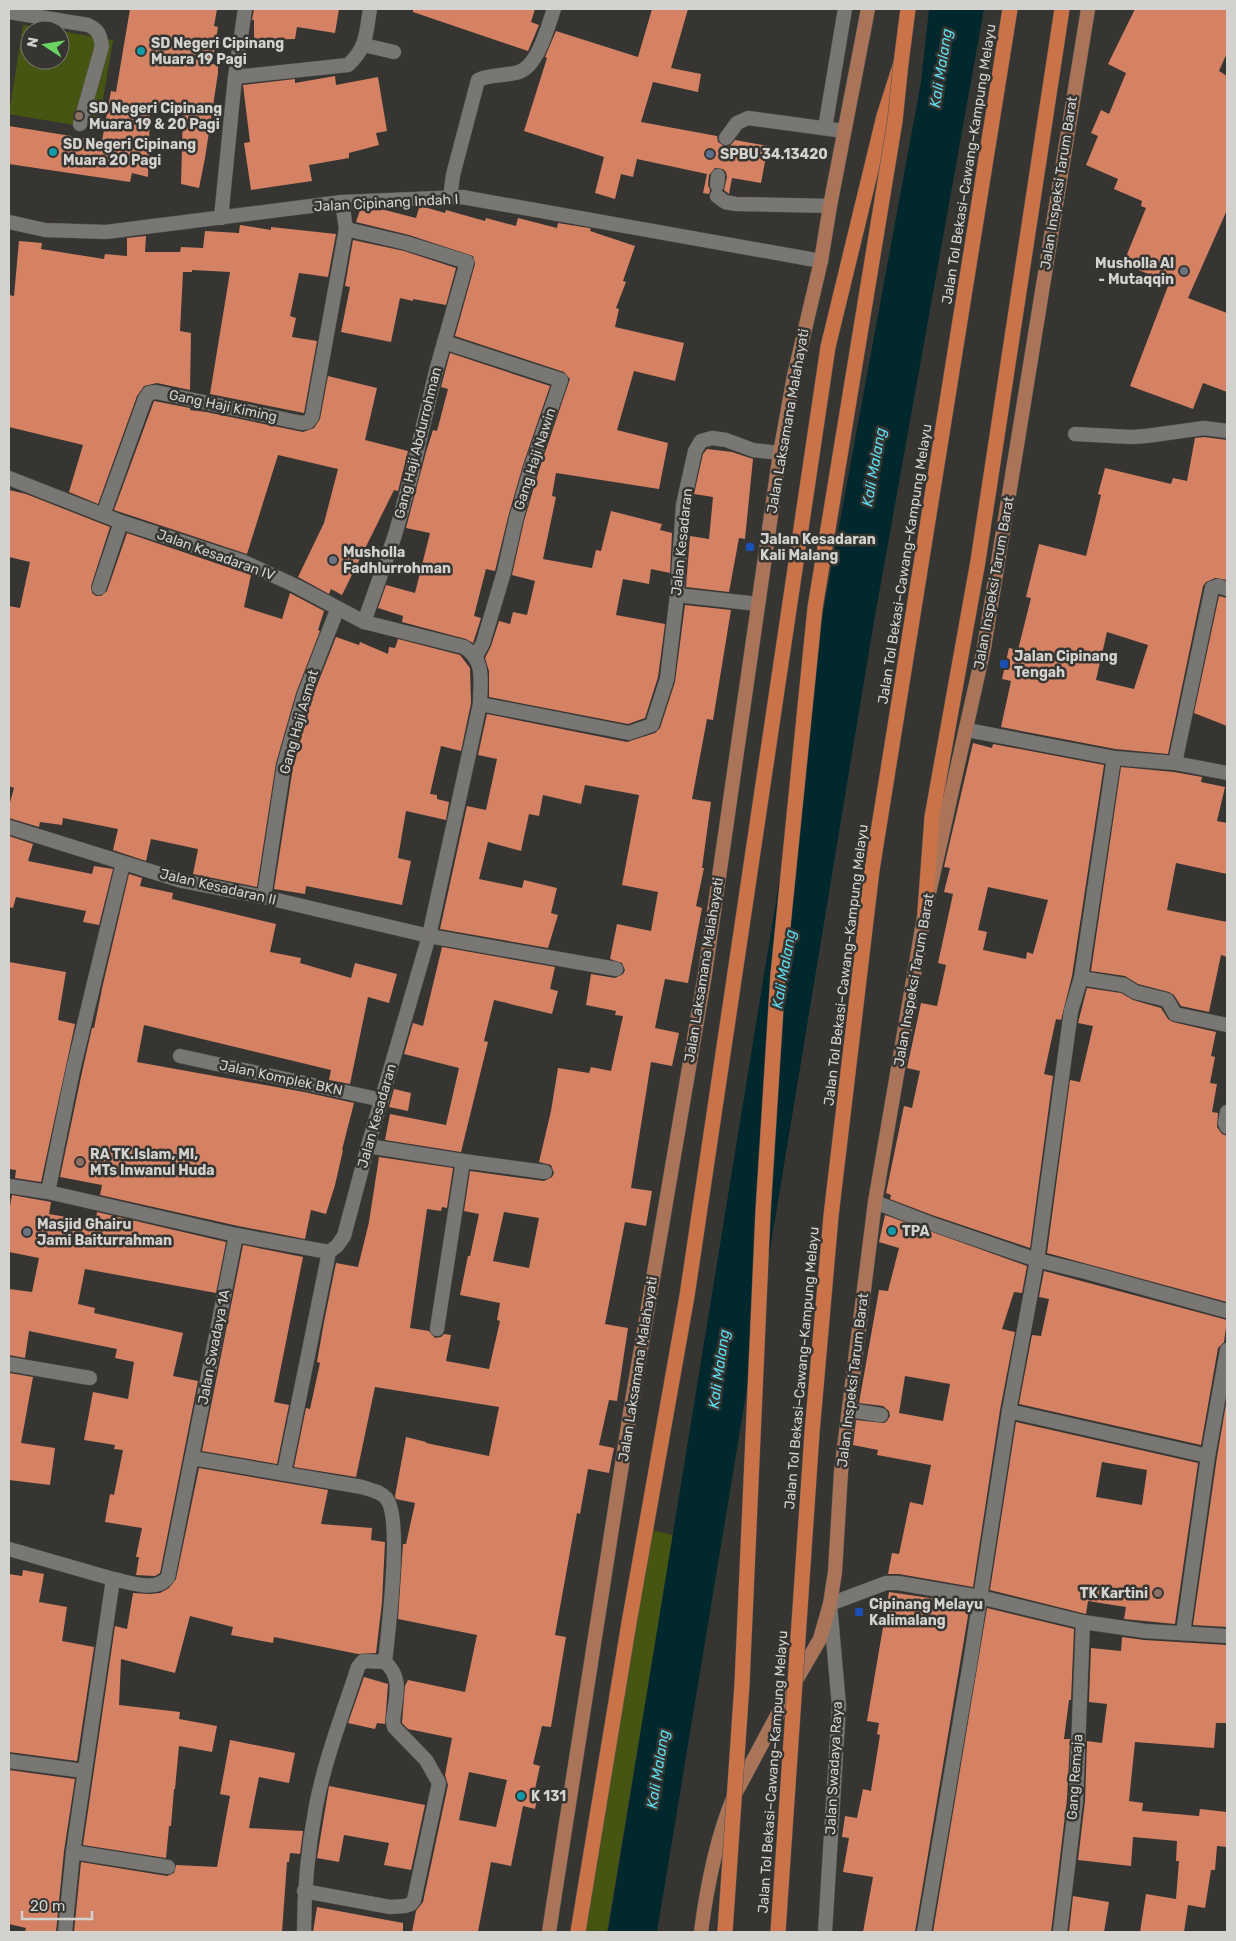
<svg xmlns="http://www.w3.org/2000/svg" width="1236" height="1941" font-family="Rubik,sans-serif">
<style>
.green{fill:#465612}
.water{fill:#00282d}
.building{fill:#d58164;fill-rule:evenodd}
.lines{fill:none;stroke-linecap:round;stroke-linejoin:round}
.service-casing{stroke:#545350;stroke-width:15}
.minor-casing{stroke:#545350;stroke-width:15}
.tertiary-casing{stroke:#545350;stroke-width:15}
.primary-casing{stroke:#545350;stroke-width:15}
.motorway-casing{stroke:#545350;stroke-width:16}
.service{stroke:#797773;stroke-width:14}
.minor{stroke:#797773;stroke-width:14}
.tertiary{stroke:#797773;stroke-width:14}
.primary{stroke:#aa7459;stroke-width:14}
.motorway{stroke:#ca7248;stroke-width:15}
.motorway-bridge-casing{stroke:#545350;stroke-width:16;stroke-linecap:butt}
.motorway-bridge{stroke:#ca7248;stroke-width:15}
.culture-dot{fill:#0f9aa8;stroke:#363531;stroke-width:2}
.education-dot{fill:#8d6e63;stroke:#363531;stroke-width:2}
.service-dot{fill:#5c6f8a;stroke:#363531;stroke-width:2}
.worship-dot{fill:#6b7280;stroke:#363531;stroke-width:2}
.transit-dot{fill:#1a4fb4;stroke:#363531;stroke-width:2}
.labels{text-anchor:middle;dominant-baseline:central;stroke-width:5;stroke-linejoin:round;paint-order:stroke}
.poi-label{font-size:14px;font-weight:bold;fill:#d3d2cf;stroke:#363531;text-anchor:start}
.street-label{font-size:14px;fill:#d3d2cf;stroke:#363531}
.water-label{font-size:15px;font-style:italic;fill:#5bdbec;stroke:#363531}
</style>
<rect width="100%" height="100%" fill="#363531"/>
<g class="green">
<polygon points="23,25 55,30 30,30 30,60 60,60 60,31 113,40 98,129 9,114"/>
<polygon points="646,1529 673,1535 607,1932 579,1932"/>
</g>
<polygon class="water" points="929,9 984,9 873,627 657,1932 608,1932 822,619 921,82"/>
<g class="building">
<polygon points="130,9 217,9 214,26 218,27 212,64 218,65 218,73 205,158 199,188 181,184 183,111 150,110 148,177 132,173 130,182 9,164 9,126 102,141 111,91 116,92"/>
<polygon points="254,9 339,9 335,33 297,27 295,39 254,40 254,20 252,20"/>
<polygon points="413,9 535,9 531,22 539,25 528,51 413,12"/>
<polygon points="652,9 688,9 671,68 701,74 698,92 653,82 641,122 717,136 718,142 725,147 730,146 735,140 768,146 761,183 732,178 729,194 724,190 727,177 726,172 723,169 715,168 709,175 708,185 710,190 709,194 703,193 707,174 637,159 633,177 621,174 615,199 595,193 604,157 524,131 547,58 545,57 556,31 638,57"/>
<polygon points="1135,9 1227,9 1227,53 1219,71 1227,76 1227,210 1188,298 1227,313 1227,392 1203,383 1193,409 1130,386 1168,286 1163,283 1164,280 1123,264 1146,208 1141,206 1142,201 1114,189 1118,179 1086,165 1098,136 1091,133 1101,110 1109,114 1126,73 1108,64"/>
<polygon points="335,76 336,85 378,77 387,131 376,133 379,145 349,153 349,158 309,165 312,181 251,190 244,143 250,142 243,85 295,79 295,83"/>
<polygon points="424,207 445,213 446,210 485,221 486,218 516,226 518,218 557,228 558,223 589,228 591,229 590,231 635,246 623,281 626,282 616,308 619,309 615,327 684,343 675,381 634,371 617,430 668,443 659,489 556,473 552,496 556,497 543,559 592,568 596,550 601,551 611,511 662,524 660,530 672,533 670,573 651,569 649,584 623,579 616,615 665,624 658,677 645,718 628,724 489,697 489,671 485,658 491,646 499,621 510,624 513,612 527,615 535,581 512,575 524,521 539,470 570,379 564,372 455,336 475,264 473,256 409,235 356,222 360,210 381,209 416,218 419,208"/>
<polygon points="240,225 271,230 271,227 336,234 328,277 299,273 290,316 296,318 292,337 317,341 304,413 210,394 230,272 192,270 192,272 183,272 180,331 191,333 190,390 157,383 144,386 137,396 98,504 69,492 83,445 9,427 9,295 14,296 19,241 42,243 41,249 104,259 105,254 127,256 127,238 146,236 145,252 180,252 181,247 203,248 205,231 239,233"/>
<polygon points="353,240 404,251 456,268 446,305 413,299 413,301 400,298 391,342 341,332 350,287 345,286"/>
<polygon points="450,353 550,386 523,465 508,517 495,571 486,569 474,616 481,618 473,643 466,639 402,622 403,616 378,608 386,585 415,593 430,533 406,528 426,452 433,430 437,431 448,389 441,387"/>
<polygon points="328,376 377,388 365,440 408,451 398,491 394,490 342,595 331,589 329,594 298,577 324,523 338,469 278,455 247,554 114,510 154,401 190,408 190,410 206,412 303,432 314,428 320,419"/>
<path d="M1204 437 1227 440V580L1215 578 1206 582 1203 586 1168 754 1115 749 1001 727 1011 681 1002 679 1009 648 1018 650 1031 598 1026 597 1039 544 1086 556 1095 520 1101 495 1098 494 1105 468 1171 484 1173 478 1187 481 1195 438ZM1107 632 1148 645 1134 689 1096 680Z"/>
<polygon points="707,449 732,452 753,459 745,539 739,538 729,592 686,587 690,536 709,539 713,497 694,494 703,454"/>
<polygon points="9,490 26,494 110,527 91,586 92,593 96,596 101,596 107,591 127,533 251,575 244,607 282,619 290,593 324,611 318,630 320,631 296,693 276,763 257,887 193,874 198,849 151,839 146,861 113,850 118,829 63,818 62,825 40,822 39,827 9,818 9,806 14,788 9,786 9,606 20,608 30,562 9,557"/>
<polygon points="1219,596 1227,598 1227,726 1194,713"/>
<path d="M685 605 731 610 713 720 707 719 692 799 711 802 702 868H704L696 906 702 908 688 983 665 979 655 1028 679 1033 672 1066 651 1062 631 1188 652 1191 646 1226 625 1222 605 1324 628 1328 617 1401 609 1400 599 1445 614 1448 609 1473 588 1469 580 1514 577 1513 555 1635 566 1637 551 1727 542 1726 533 1764 540 1766 535 1789 539 1790 535 1809 523 1806 511 1866 491 1862 478 1932H412L416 1911 423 1902 448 1785 445 1775 452 1738 408 1729 402 1723 405 1686 408 1680 465 1692 477 1635 398 1619 403 1544H406L415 1503 396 1499 395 1496 406 1437 426 1442V1443L489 1456 499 1407 375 1387 356 1477 294 1467 306 1408 310 1409 320 1363 317 1362 324 1322 336 1263 358 1267 369 1222 379 1157 453 1168 447 1208 442 1207 441 1211 427 1209 410 1328 429 1331 435 1338 441 1337 444 1334 451 1335 446 1361 489 1369 500 1321 497 1320 500 1303 460 1295 468 1256H470L479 1214 464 1211 470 1171 544 1181 552 1177 554 1173 551 1165 539 1162 551 1111 558 1068 589 1073 591 1067 611 1071 623 1016 615 1015 616 1011 586 1005 591 974 615 978 623 974 625 970 622 963 610 959 617 924 651 931 658 892 622 885 639 795 585 785 581 804 543 795 539 816 529 814 521 851 488 842 479 879 522 888 524 880 557 888 551 913 558 915 548 948 440 929 467 806 486 810 497 759 478 755 487 714 627 742 655 733 660 728 675 682ZM504 1212 539 1218 529 1268 493 1261ZM469 1772 507 1780 496 1827 459 1820Z"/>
<polygon points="336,637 359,645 360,642 388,654 389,647 395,648 398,639 460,655 470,668 471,703 461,751 441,746 430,794 437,795 437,799 449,802 446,820 406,811 398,858 411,861 402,905 306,886 305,894 274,889 293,767 312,698"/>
<path d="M973 743 992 748 993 744 1104 765 1072 976 1061 1020 1056 1019 1044 1074 1053 1076 1030 1248 932 1215 890 1199 891 1195 886 1193 904 1106 912 1108 920 1071 907 1068 921 1003 937 1006 946 965 938 963 953 894 944 892 950 868 944 867ZM988 887 1048 900 1033 954 1027 952 1026 959 983 950 987 932 978 930Z"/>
<polygon points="1121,767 1174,772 1202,777 1201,782 1225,787 1217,821 1227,823 1227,874 1176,863 1167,910 1227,922 1227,957 1221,955 1209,1012 1181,1006 1174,995 1169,992 1138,984 1125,976 1091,971"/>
<polygon points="9,836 33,844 28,861 92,874 94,866 113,869 99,925 83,922 86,911 16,897 13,908 9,907"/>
<polygon points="129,874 142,878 140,886 173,893 172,899 276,924 270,952 301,958 300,963 351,978 355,963 397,974 389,1003 368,997 350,1084 329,1080 331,1070 144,1025 137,1062 304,1092 354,1103 342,1150 343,1150 335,1185 326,1214 311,1210 305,1239 238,1226 100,1195 102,1185 60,1177 82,1072 92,1028 94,1028 103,984"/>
<polygon points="442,947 555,967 550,989 558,991 552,1014 494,1000 484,1041 488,1042 461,1152 385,1140 390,1114 446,1125 459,1068 404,1054 413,1023 423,1026"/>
<polygon points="9,962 66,972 58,1020 75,1024 41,1182 15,1178 16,1170 9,1169"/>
<polygon points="1087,988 1121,993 1133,1000 1161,1008 1168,1019 1173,1022 1216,1032 1211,1056 1215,1057 1210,1083 1217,1084 1212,1112 1218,1113 1217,1127 1222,1134 1227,1136 1227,1302 1047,1253 1070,1080 1080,1082 1093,1026 1078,1023"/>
<polygon points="394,1089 411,1093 408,1111 389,1107"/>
<polygon points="12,1195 51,1202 49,1214 95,1222 97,1212 226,1242 216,1293 85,1269 78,1304 95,1308 94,1313 183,1333 173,1376 198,1381 160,1573 155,1576 136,1575 139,1557 136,1557 142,1528 105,1522 110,1494 114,1495 123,1450 114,1449 115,1445 84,1440 93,1392 128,1399 134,1362 115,1358 117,1349 29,1331 25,1358 9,1355 9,1289 32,1292 39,1258 9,1252 9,1211"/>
<path d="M885 1215 1027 1266 1022 1293 1014 1292 1002 1329 1015 1332 1000 1410 973 1587 899 1574H888L892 1553 899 1554 910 1502 923 1505 931 1465 877 1455 878 1450 853 1445 856 1420 884 1423 887 1421 890 1416 889 1411 883 1406 859 1403 879 1290 888 1291 899 1248 879 1242ZM905 1376 950 1384 943 1421 899 1413Z"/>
<polygon points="243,1245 303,1257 274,1402 289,1405 277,1464 202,1451"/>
<polygon points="1044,1271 1227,1320 1224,1342 1218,1348 1201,1445 1019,1404 1032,1335 1041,1336 1049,1299 1039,1297"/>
<polygon points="9,1373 33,1377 21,1443 55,1448 50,1485 9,1480"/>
<polygon points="1227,1398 1227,1627 1193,1625 1217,1457"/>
<path d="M1016 1422 1198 1463 1175 1624 1124 1619 1126 1607 1088 1601 1086 1614 990 1590ZM1102 1462 1147 1470 1142 1505 1096 1497Z"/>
<polygon points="199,1468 328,1490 321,1524 372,1528 371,1540 385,1542 382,1602 376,1653 358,1654 274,1637 273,1643 231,1635 233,1627 190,1616 175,1673 121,1659 119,1705 180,1712 179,1719 217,1726 212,1752 179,1746 175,1789 174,1789 171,1826 169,1826 166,1858 83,1845 115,1626 127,1629 133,1593 150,1594 160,1593 169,1588 176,1579"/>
<polygon points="23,1570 44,1574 39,1602 67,1607 62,1641 94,1647 77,1761 9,1752 9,1574 22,1576"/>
<polygon points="889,1592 970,1604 915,1932 863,1932 873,1877 843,1872 849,1838 842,1837 845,1816 857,1818 863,1789 871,1791 880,1735 877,1734 879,1723 867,1721"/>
<polygon points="987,1608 1074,1629 1071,1700 1069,1700 1064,1739 1070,1739 1067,1799 1051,1932 933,1932"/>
<polygon points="1122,1637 1144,1640 1227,1645 1227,1723 1216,1723 1214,1748 1135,1742 1129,1801 1143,1803 1142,1811 1199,1816 1200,1809 1227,1812 1227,1847 1217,1846 1215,1870 1211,1870 1205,1908 1188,1905 1184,1932 1140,1932 1146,1894 1176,1899 1179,1861 1176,1861 1177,1841 1133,1837 1131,1866 1078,1860 1085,1801 1087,1741 1102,1743 1107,1704 1089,1702 1091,1648 1121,1651"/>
<polygon points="364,1677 388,1684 385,1724 377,1723 375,1729 348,1723"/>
<polygon points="230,1740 295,1753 289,1783 259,1777 249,1828 303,1831 300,1854 290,1853 289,1862 287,1862 282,1932 74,1932 81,1862 167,1876 174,1873 176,1865 217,1867 230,1796 220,1794"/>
<polygon points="9,1770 75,1779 64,1851 56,1932 25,1932 26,1928 9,1924"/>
<polygon points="329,1786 425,1805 411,1870 384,1865 389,1843 344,1835 339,1862 317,1858"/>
<polygon points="1073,1896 1109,1902 1104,1932 1069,1932"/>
<polygon points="317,1907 403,1923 403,1932 313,1932"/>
</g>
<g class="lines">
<g class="service-casing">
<g id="service">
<path d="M9 12 88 25C99 30 100 35 102 46L80 124"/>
<polyline points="825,128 845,9"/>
<polyline points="726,138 737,123 748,118 844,131"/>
<polyline points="717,185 718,176"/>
<polyline points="717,196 725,202 736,204 830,206"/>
<path d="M450 198 453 175 478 80C491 74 506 76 519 72 538 66 548 26 554 9"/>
<polyline points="849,1410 881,1415"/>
</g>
</g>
<g class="minor-casing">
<g id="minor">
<polyline points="364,45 394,52"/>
<path d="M235 77 348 65C367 48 366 33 370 9"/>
<polyline points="221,218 235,77 245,9"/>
<polyline points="346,229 406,243 467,262 436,371 411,477 395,535 364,622"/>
<polyline points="444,342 561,380 531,467 516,519 504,572 483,643 476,656"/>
<polyline points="1075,434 1131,437 1146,436 1204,428 1227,431"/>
<path d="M9 478 121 522 244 562 296 586 364 622 464 647C486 661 480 681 480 704L429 936 368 1146 344 1236 337 1246 329 1252 236 1235 48 1192 9 1186"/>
<polyline points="103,515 145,399 149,393 156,392 302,423 308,422 312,417 346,229 342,202"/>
<polyline points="99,588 121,522"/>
<polyline points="677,595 758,604"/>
<polyline points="480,704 629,733 652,725 667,679 677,595 683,505 695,451 701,441 712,438 726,440 753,450 780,453"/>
<polyline points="967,730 1114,758 1175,763 1227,773"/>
<polyline points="1175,763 1212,588 1218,586 1227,589"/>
<polyline points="9,827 182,881 264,897 429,936 616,969"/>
<polyline points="264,897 284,765 304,695 337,610"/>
<polyline points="1081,978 1124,985 1135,992 1167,1000 1175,1014 1227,1025"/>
<polyline points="180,1056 382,1100"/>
<polyline points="1227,1112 1225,1123 1227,1127"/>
<polyline points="368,1146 463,1161 545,1172"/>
<polyline points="48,1192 73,1070 123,863"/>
<polyline points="875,1202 929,1223 1037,1260 1086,1272 1227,1311"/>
<polyline points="437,1329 463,1161"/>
<polyline points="9,1364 90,1378"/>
<polyline points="1009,1411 1208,1456"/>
<path d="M192 1458 362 1487C370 1490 380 1491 386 1498 403 1517 388 1633 385 1662L363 1661 358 1667C343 1713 325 1759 316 1806 308 1848 304 1890 304 1932"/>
<polyline points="284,1473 329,1252"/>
<polyline points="9,1549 113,1579"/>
<polyline points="1183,1633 1208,1456 1227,1350"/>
<polyline points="9,1761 84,1771"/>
<polyline points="73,1852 168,1867"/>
<path d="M304 1891 390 1907 405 1906 411 1904 414 1900 439 1783 426 1760 394 1727 393 1721C395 1698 404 1679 385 1662"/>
<path d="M65 1932 73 1852 113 1579C129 1582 157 1593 168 1577L236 1235"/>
<polyline points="825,1932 839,1706 830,1604 886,1583 898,1583 980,1597 1083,1622 1145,1631 1227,1636"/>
<polyline points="924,1932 971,1657 1009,1411 1037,1260 1071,1011 1081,978 1114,758"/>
<polyline points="1060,1932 1076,1800 1083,1622"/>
</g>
</g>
<g class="tertiary-casing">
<polyline id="tertiary" points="9,222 45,230 106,232 342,202 462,197 821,261"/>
</g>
<g class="primary-casing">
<g id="primary">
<polyline points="549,1932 630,1413 705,974 780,453 794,376 821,261 830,206 868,9"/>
<path d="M701 1932C707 1886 716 1839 734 1796L795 1682 820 1639 830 1604 835 1572 841 1472 875 1202 925 911 984 648 1088 9"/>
</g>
</g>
<g class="motorway-casing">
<g id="motorway">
<polyline points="925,911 932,817 978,561 1062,9"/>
<polyline points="578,1932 629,1623 687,1296 828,347 884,116 901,63 908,9"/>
</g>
</g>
<use href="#service" class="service"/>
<use href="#minor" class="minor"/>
<use href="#tertiary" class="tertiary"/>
<use href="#primary" class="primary"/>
<use href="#motorway" class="motorway"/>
<g class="motorway-bridge-casing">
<g id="motorway-bridge">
<polyline points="725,1932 742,1684 763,1212 778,975 815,608 895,121 901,63"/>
<polyline points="778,1932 812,1433 831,1216 872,870 1010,9"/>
</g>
</g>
<use href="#motorway-bridge" class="motorway-bridge"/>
</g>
<g class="culture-dot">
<circle cx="141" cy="51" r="5"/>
<circle cx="53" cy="152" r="5"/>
<circle cx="892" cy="1231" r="5"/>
<circle cx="521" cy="1796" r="5"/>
</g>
<g class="education-dot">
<circle cx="79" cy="116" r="5"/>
<circle cx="80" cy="1162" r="5"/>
<circle cx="1158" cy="1593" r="5"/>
</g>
<circle class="service-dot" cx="710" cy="154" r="5"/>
<g class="worship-dot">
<circle cx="1184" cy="271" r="5"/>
<circle cx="333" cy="560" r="5"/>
<circle cx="27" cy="1232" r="5"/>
</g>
<g class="transit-dot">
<rect x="745" y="542" width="10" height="10" rx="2.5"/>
<rect x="999" y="659" width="10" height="10" rx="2.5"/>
<rect x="854" y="1607" width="10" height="10" rx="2.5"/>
</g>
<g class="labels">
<g class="poi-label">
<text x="151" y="43">SD Negeri Cipinang<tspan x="151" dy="16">Muara 19 Pagi</tspan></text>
<text x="89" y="108">SD Negeri Cipinang<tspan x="89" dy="16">Muara 19 &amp; 20 Pagi</tspan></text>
<text x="63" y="144">SD Negeri Cipinang<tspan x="63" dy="16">Muara 20 Pagi</tspan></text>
<text x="720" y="154">SPBU 34.13420</text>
<text x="1174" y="263" text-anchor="end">Musholla Al<tspan x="1174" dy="16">- Mutaqqin</tspan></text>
<text x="760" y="539">Jalan Kesadaran<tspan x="760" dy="16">Kali Malang</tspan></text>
<text x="343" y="552">Musholla<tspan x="343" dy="16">Fadhlurrohman</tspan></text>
<text x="1014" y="656">Jalan Cipinang<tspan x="1014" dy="16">Tengah</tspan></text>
<text x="90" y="1154">RA TK.Islam, MI,<tspan x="90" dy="16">MTs Inwanul Huda</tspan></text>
<text x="37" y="1224">Masjid Ghairu<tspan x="37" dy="16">Jami Baiturrahman</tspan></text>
<text x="902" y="1231">TPA</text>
<text x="1148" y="1593" text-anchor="end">TK Kartini</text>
<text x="869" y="1604">Cipinang Melayu<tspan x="869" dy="16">Kalimalang</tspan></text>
<text x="531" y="1796">K 131</text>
</g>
<g class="street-label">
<text transform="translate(969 164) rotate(-81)">Jalan Tol Bekasi–Cawang–Kampung Melayu</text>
<text transform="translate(1059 183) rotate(-81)">Jalan Inspeksi Tarum Barat</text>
<text transform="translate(386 203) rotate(-3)">Jalan Cipinang Indah I</text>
<text transform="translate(223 406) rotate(12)">Gang Haji Kiming</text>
<text transform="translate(788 421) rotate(-80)">Jalan Laksamana Malahayati</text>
<text transform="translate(418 443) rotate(-76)">Gang Haji Abdurrohman</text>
<text transform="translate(535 459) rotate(-72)">Gang Haji Nawin</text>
<text transform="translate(682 542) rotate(-84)">Jalan Kesadaran</text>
<text transform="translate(216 555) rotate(20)">Jalan Kesadaran IV</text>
<text transform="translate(905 564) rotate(-81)">Jalan Tol Bekasi–Cawang–Kampung Melayu</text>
<text transform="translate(994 583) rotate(-80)">Jalan Inspeksi Tarum Barat</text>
<text transform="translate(299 722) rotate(-74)">Gang Haji Asmat</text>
<text transform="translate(218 887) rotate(13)">Jalan Kesadaran II</text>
<text transform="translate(846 965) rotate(-83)">Jalan Tol Bekasi–Cawang–Kampung Melayu</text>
<text transform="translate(704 970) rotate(-81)">Jalan Laksamana Malahayati</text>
<text transform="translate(914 980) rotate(-80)">Jalan Inspeksi Tarum Barat</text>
<text transform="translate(281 1078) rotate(12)">Jalan Komplek BKN</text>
<text transform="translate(377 1116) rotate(-74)">Jalan Kesadaran</text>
<text transform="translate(214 1347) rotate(-79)">Jalan Swadaya 1A</text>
<text transform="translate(802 1368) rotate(-85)">Jalan Tol Bekasi–Cawang–Kampung Melayu</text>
<text transform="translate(638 1369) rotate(-81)">Jalan Laksamana Malahayati</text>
<text transform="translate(853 1380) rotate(-83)">Jalan Inspeksi Tarum Barat</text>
<text transform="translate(834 1768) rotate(-87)">Jalan Swadaya Raya</text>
<text transform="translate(773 1772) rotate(-86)">Jalan Tol Bekasi–Cawang–Kampung Melayu</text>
<text transform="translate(1075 1777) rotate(-86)">Gang Remaja</text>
</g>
<g class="water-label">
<text transform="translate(941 68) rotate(-81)">Kali Malang</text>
<text transform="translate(874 467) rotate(-80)">Kali Malang</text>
<text transform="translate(784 969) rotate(-80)">Kali Malang</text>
<text transform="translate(719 1369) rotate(-82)">Kali Malang</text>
<text transform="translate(658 1769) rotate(-81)">Kali Malang</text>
</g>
</g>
<rect width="1236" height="1941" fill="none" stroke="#d3d2cf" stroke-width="20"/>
<g transform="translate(45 45) rotate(282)"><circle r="24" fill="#363531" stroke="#757470"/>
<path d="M0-4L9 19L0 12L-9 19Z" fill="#69d464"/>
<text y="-8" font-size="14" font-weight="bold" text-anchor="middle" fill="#d3d2cf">N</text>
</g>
<path d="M22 1911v8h70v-8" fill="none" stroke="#d3d2cf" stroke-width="2.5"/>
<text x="30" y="1911" font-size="15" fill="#d3d2cf" stroke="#363531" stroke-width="4" paint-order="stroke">20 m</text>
</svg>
